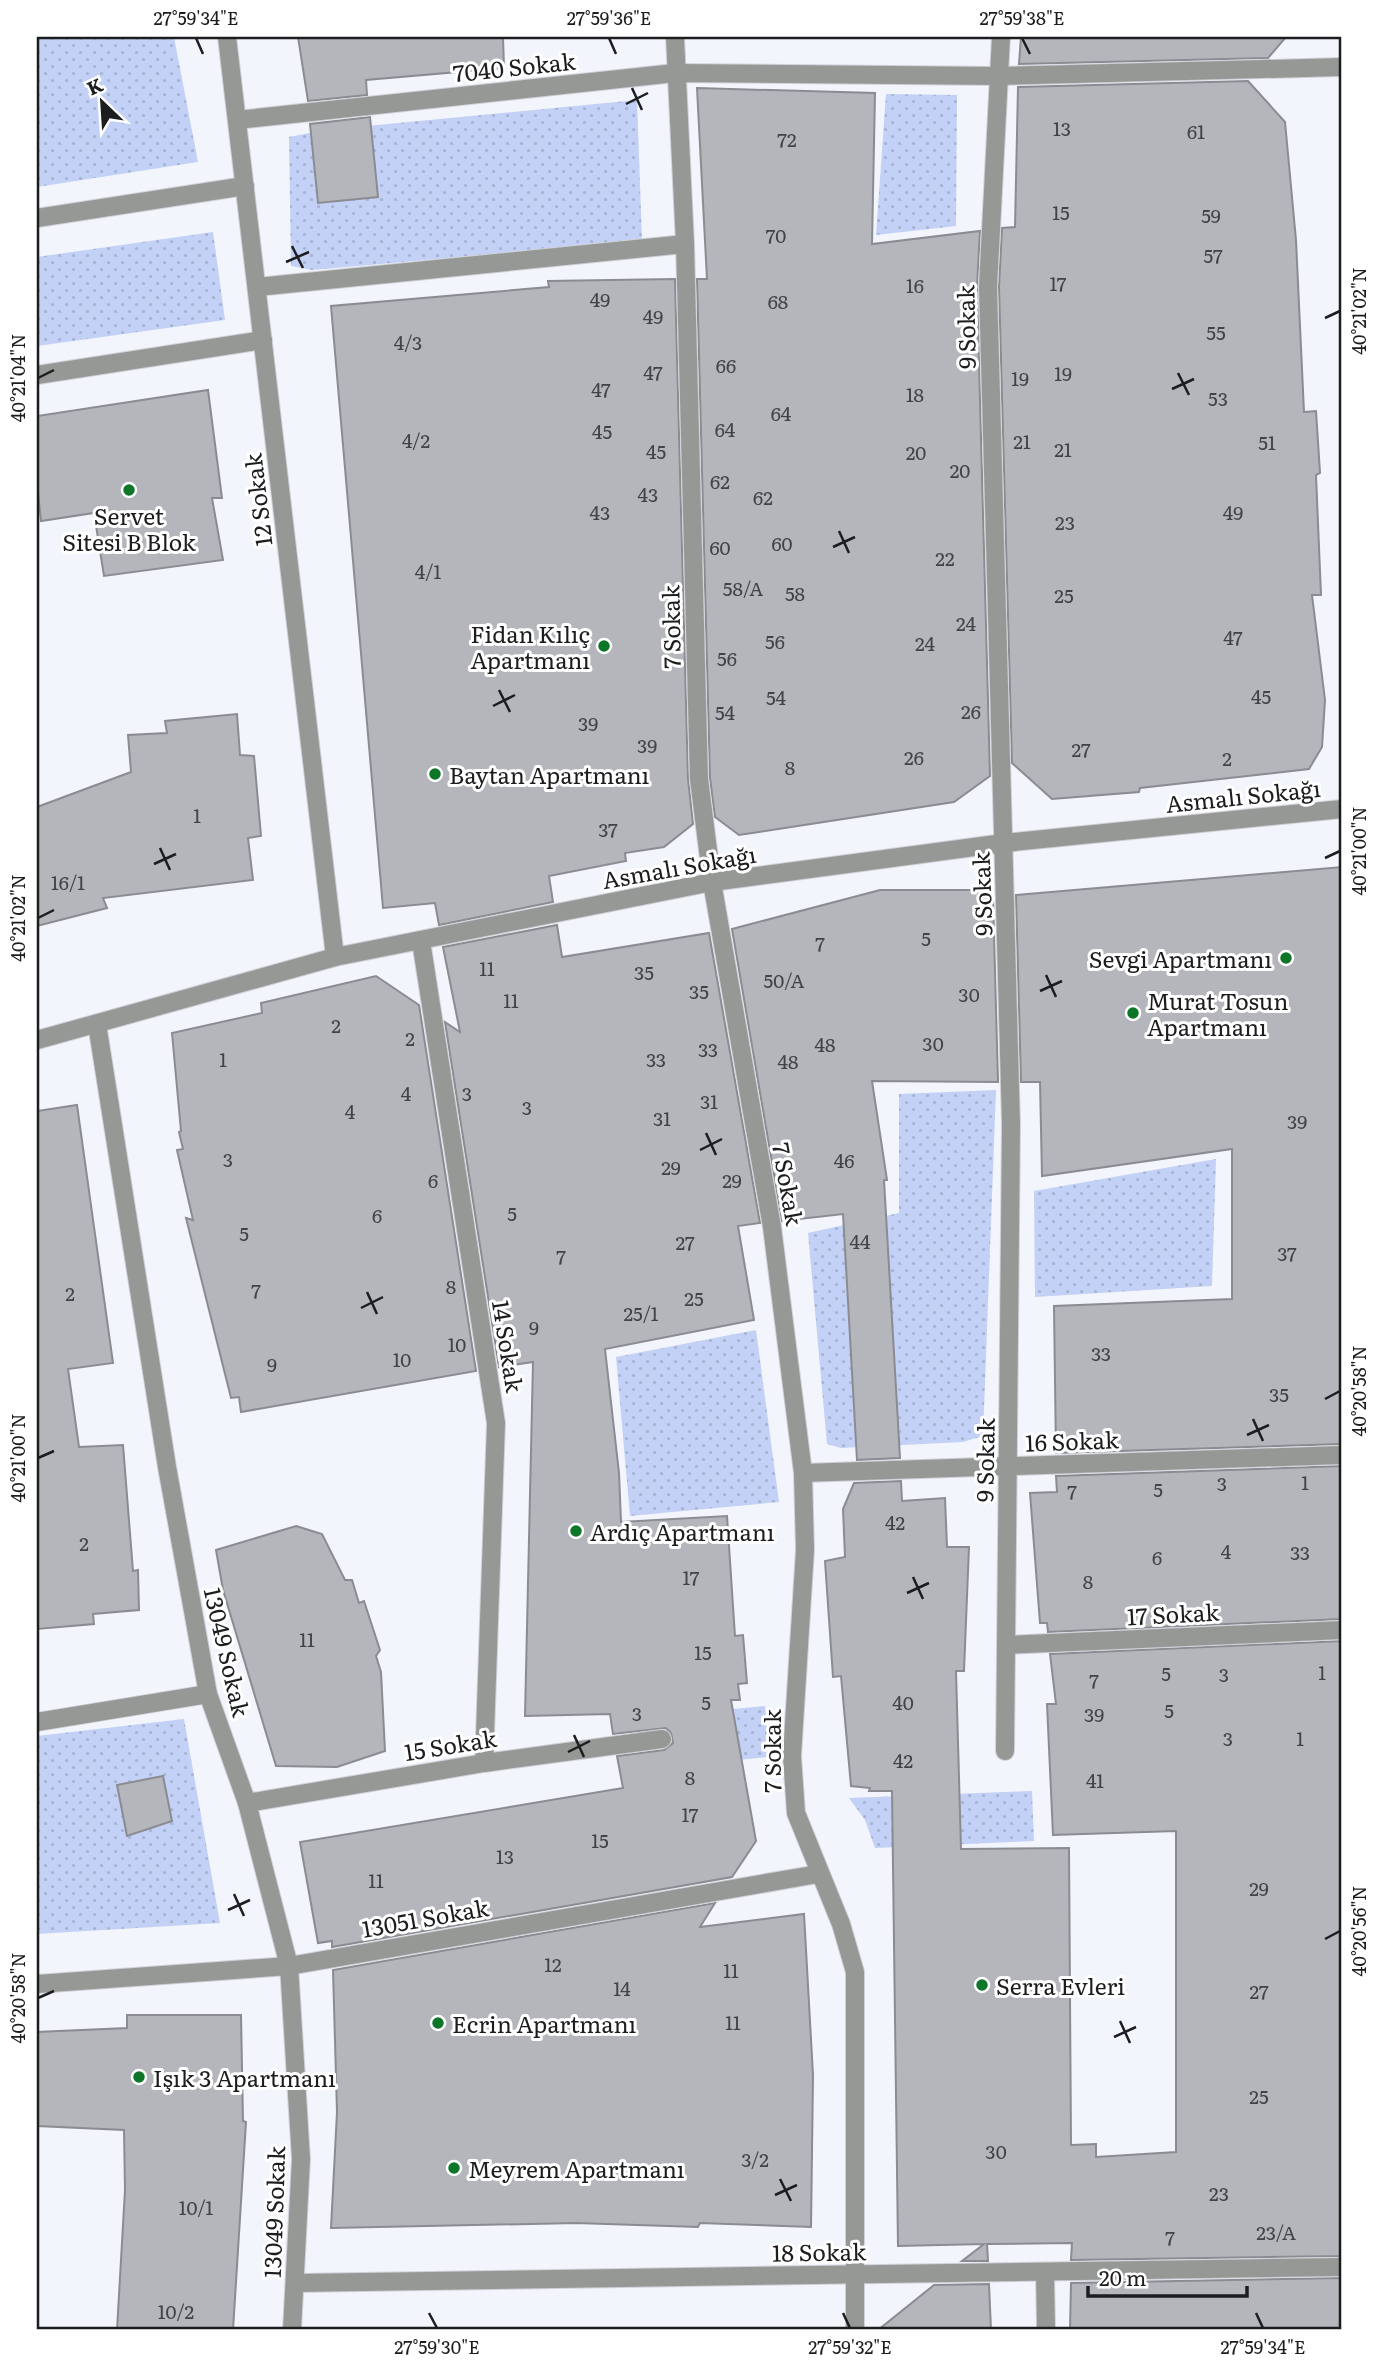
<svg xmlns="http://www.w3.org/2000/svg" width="1379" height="2367" font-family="Literata,serif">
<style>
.grass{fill:url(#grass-dots)}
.building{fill:#b4b6bc;stroke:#8a8c92;stroke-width:2}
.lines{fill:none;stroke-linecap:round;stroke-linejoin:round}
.minor-casing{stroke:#d1d2d9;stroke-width:20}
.minor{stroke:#969896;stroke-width:18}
.ticks{fill:none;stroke:#1c1d1f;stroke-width:2.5}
.poi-dot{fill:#0e7628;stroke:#fff;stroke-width:2.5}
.labels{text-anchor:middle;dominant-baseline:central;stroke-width:6;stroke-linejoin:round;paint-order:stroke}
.number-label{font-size:19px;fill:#424346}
.street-label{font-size:23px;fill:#1c1d1f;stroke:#fff}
.poi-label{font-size:23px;fill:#1c1d1f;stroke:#fff;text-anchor:start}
.neatline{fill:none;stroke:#1c1d1f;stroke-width:2.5}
.ticks-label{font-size:18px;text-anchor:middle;fill:#1c1d1f}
</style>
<defs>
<pattern id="grass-dots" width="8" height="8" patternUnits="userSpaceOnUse" patternTransform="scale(1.75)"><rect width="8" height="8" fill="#c2d1f5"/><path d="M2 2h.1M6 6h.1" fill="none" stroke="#a6b3d2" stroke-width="1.8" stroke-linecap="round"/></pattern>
</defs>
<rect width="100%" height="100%" fill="#f3f5fc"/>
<g class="grass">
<polygon points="37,37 174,37 198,162 37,187"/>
<polygon points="886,94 957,95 956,226 876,235"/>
<polygon points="637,100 642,241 312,270 291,266 289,137 325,130"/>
<polygon points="213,232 225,320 37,346 37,257"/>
<polygon points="996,1090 983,1436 963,1442 841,1448 827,1444 808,1233 899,1213 899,1094"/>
<polygon points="1216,1159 1212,1286 1035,1297 1034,1191"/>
<polygon points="756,1330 779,1502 630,1516 616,1357"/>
<polygon points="765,1706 769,1757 668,1766 664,1716"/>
<polygon points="184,1719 220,1923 37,1934 37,1736"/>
<polygon points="1032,1791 1034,1841 875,1848 865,1820 849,1798"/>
</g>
<g class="building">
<polygon points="298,37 503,37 504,68 366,80 367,95 308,101"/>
<polygon points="1021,37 1286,37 1268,58 1019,64"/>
<polygon points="1248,81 1285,122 1296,240 1304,412 1316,411 1320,473 1316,475 1321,595 1312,595 1325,700 1322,747 1309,769 1140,788 1139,792 1052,799 1012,763 999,287 1002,228 1015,227 1018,87"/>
<polygon points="697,88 875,93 872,244 980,231 977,287 990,776 954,802 739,835 715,817 710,778 697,279 707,279"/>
<polygon points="370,117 378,197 318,203 310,124"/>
<polygon points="675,279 688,779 693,824 664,847 625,853 626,861 549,876 553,902 439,925 435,903 383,908 331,306 549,287 548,281"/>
<polygon points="208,390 222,498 212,498 223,560 104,576 94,513 41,521 37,483 37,416"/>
<polygon points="237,714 240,755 254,756 261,836 248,838 253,880 103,898 107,908 37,926 37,807 131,772 128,735 167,733 165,721"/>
<polygon points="1342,867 1342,1444 1056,1453 1054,1306 1232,1299 1232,1149 1042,1176 1040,1082 1021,1082 1016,895"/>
<polygon points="880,890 978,890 978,898 993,897 998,1082 872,1081 887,1180 884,1180 900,1458 857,1460 843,1214 782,1221 732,929"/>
<polygon points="557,925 562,957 709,933 760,1223 738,1226 754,1320 605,1349 619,1473 621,1522 727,1516 735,1636 743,1635 747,1683 738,1684 740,1700 731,1700 756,1841 732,1877 332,1947 332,1941 318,1943 300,1842 623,1788 617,1756 664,1750 673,1743 671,1733 666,1728 613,1734 610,1714 525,1716 533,1362 499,1367 445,1022 460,1032 443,947"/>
<polygon points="376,976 419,1005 476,1371 241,1412 239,1397 231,1398 186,1218 193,1220 177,1150 183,1149 179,1132 181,1131 172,1033 262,1013 261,1003"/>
<polygon points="77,1105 113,1363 68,1369 79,1447 123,1445 133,1571 138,1570 139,1610 93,1614 94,1624 37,1629 37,1111"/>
<polygon points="1342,1466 1342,1619 1048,1632 1047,1623 1040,1623 1030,1493 1057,1492 1056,1476"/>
<polygon points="901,1481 902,1501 945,1498 947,1547 969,1547 964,1671 956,1671 961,1849 1069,1848 1071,2145 1096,2144 1096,2157 1176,2152 1176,1831 1053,1835 1047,1704 1056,1704 1050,1654 1342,1641 1342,2256 1071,2260 1072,2243 987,2244 988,2261 962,2261 984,2244 898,2246 892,1791 869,1791 870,1788 851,1786 841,1676 833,1677 825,1561 845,1557 843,1509 854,1483"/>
<polygon points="296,1526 322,1534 345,1580 352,1580 359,1603 364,1601 380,1650 376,1656 381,1672 385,1751 337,1767 276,1766 223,1590 216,1550"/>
<polygon points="163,1776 172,1821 127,1836 117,1785"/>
<polygon points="715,1903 700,1927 804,1914 813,2075 811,2227 700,2223 698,2227 576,2223 331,2228 337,2112 333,1970"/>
<polygon points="127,2015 241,2015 243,2121 246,2122 233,2330 117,2330 125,2190 124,2130 37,2126 37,2032 127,2028"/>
<polygon points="1342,2278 1342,2330 1070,2330 1071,2283"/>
<polygon points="989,2284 991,2330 878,2330 934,2285"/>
</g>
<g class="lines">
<g class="minor-casing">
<g id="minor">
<polyline points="227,37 335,957"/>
<polyline points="675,37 685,244 699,779 712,882 772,1227 803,1473 805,1550 792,1756 796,1813 841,1924 855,1972 855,2330"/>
<polyline points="1001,37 988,287 1011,1124 1005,1751"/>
<polyline points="237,120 675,73 1000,76 1342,67"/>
<polyline points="37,218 245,186"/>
<polyline points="257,287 685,244"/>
<polyline points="37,375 263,340"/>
<polyline points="421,941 496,1423 484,1763"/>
<polyline points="97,1024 167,1467 208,1694 247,1803 289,1966 301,2159 292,2330"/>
<polyline points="37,1040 335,957 712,882 1004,843 1342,809"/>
<polyline points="803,1473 1342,1455"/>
<polyline points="1006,1645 1342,1630"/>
<polyline points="37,1722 208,1694"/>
<polyline points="247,1803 484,1763 662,1739"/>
<polyline points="37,1984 289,1966 818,1874"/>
<polyline points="1045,2272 1046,2330"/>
<polyline points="296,2283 1342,2267"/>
</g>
</g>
<use href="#minor" class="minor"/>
</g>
<path class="ticks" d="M196 38 203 54M609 38 616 54M1022 38 1030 54M632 88 642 110M626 104 648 93M292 246 303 268M286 262 309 252M1325 318 1340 311M1178 373 1189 395M38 378 54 370M1172 389 1194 379M839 531 849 553M833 547 855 537M499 690 510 712M493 706 515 695M160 848 170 870M1325 858 1340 851M154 864 176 854M38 918 54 910M1046 975 1056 997M1040 991 1062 981M706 1133 716 1155M700 1150 722 1139M367 1292 377 1314M361 1308 383 1297M1325 1399 1340 1391M1253 1419 1263 1441M1247 1435 1269 1425M38 1458 54 1451M913 1577 923 1599M907 1593 929 1583M574 1735 584 1757M568 1752 590 1741M234 1894 244 1916M228 1910 250 1900M1325 1939 1340 1931M38 1998 54 1991M1120 2021 1130 2043M1114 2037 1136 2027M780 2179 791 2201M775 2195 797 2185M429 2313 437 2328M843 2313 850 2328M1256 2313 1263 2328"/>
<g class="poi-dot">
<circle cx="129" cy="490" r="7"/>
<circle cx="604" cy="646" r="7"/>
<circle cx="435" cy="774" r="7"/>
<circle cx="1286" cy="958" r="7"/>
<circle cx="1133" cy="1013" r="7"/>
<circle cx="576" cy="1531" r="7"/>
<circle cx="982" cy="1985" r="7"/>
<circle cx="438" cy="2023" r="7"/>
<circle cx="139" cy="2077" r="7"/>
<circle cx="454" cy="2168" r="7"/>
</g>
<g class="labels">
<g class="number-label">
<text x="1062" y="128">13</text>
<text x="1196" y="131">61</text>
<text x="787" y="139">72</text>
<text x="1061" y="212">15</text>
<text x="1211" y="215">59</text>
<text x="776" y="235">70</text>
<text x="1213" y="255">57</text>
<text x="1058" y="283">17</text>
<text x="915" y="285">16</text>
<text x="600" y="299">49</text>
<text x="778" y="301">68</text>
<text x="653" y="316">49</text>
<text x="1216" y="332">55</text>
<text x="408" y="342">4/3</text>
<text x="726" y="365">66</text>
<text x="653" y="372">47</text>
<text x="1063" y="373">19</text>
<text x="1020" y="378">19</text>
<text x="601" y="389">47</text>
<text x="915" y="394">18</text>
<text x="1218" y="398">53</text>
<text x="781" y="413">64</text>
<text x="725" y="429">64</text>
<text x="602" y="431">45</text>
<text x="416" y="440">4/2</text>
<text x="1022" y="441">21</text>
<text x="1267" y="442">51</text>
<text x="1063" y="449">21</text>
<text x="656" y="451">45</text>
<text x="916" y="452">20</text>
<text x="960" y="470">20</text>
<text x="720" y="481">62</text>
<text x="648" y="494">43</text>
<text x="763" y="497">62</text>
<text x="600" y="512">43</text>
<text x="1233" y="512">49</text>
<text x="1065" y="522">23</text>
<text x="782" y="543">60</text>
<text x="720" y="547">60</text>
<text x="945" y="558">22</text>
<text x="428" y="571">4/1</text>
<text x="743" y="588">58/A</text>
<text x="795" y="593">58</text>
<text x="1064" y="595">25</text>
<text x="966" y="623">24</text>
<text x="1233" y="637">47</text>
<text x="775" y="641">56</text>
<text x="925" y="643">24</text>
<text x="727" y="658">56</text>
<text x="1261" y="696">45</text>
<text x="776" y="697">54</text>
<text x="971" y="711">26</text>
<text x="725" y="712">54</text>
<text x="588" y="723">39</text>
<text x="647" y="745">39</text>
<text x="1081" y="749">27</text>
<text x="914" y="757">26</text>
<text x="1227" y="758">2</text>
<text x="790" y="767">8</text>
<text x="197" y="815">1</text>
<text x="608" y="829">37</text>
<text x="68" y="882">16/1</text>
<text x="926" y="938">5</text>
<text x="820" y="943">7</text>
<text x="487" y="968">11</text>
<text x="644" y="972">35</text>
<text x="784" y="980">50/A</text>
<text x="699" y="991">35</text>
<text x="969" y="994">30</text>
<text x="511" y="1000">11</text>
<text x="336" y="1025">2</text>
<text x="410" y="1038">2</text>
<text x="933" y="1043">30</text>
<text x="825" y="1044">48</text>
<text x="708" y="1049">33</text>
<text x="223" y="1059">1</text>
<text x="656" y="1059">33</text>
<text x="788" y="1061">48</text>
<text x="406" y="1093">4</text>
<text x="467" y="1093">3</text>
<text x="709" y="1101">31</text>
<text x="527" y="1107">3</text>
<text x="350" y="1111">4</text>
<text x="662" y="1118">31</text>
<text x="1297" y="1121">39</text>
<text x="228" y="1159">3</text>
<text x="844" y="1160">46</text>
<text x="671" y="1167">29</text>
<text x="433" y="1180">6</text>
<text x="732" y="1180">29</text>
<text x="512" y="1213">5</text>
<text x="377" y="1215">6</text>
<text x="244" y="1233">5</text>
<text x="860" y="1241">44</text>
<text x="685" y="1242">27</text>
<text x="1287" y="1253">37</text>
<text x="561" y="1256">7</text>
<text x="451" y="1286">8</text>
<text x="256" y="1290">7</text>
<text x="70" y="1293">2</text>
<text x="694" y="1298">25</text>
<text x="641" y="1313">25/1</text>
<text x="534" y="1327">9</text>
<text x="457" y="1344">10</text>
<text x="1101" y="1353">33</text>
<text x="402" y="1359">10</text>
<text x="272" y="1364">9</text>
<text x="1279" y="1394">35</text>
<text x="1305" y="1482">1</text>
<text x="1222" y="1483">3</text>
<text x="1158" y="1489">5</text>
<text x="1072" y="1491">7</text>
<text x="895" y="1522">42</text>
<text x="84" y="1543">2</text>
<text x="1226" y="1551">4</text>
<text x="1300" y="1552">33</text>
<text x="1157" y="1557">6</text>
<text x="691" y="1577">17</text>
<text x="1088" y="1581">8</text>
<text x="307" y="1639">11</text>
<text x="703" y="1652">15</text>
<text x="1322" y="1672">1</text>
<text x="1166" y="1673">5</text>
<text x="1224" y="1674">3</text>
<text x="1094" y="1680">7</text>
<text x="706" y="1702">5</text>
<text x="903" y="1702">40</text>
<text x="1169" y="1710">5</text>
<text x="637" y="1713">3</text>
<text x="1094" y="1714">39</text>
<text x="1228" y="1738">3</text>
<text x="1300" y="1738">1</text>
<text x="903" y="1760">42</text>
<text x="690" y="1777">8</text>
<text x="1095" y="1780">41</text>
<text x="690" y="1814">17</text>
<text x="600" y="1840">15</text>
<text x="505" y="1856">13</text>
<text x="376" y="1880">11</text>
<text x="1259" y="1888">29</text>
<text x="553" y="1964">12</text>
<text x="731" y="1970">11</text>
<text x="622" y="1988">14</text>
<text x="1259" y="1991">27</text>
<text x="733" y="2022">11</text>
<text x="1259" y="2096">25</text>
<text x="996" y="2151">30</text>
<text x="755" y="2159">3/2</text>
<text x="1219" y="2193">23</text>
<text x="196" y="2207">10/1</text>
<text x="1276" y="2232">23/A</text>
<text x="1170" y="2237">7</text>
<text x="176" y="2311">10/2</text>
</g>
<g class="street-label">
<text transform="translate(514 66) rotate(-6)">7040 Sokak</text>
<text transform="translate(965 327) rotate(-91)">9 Sokak</text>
<text transform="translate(257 500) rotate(-97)">12 Sokak</text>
<text transform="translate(670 627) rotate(-91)">7 Sokak</text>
<text transform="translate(1243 795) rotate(-6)">Asmalı Sokağı</text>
<text transform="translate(679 866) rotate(-10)">Asmalı Sokağı</text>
<text transform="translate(981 894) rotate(-92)">9 Sokak</text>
<text transform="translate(789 1184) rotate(80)">7 Sokak</text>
<text transform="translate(509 1346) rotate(81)">14 Sokak</text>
<text transform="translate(1072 1440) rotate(-2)">16 Sokak</text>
<text transform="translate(984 1460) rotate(-89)">9 Sokak</text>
<text transform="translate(1173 1613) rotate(-3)">17 Sokak</text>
<text transform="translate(228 1652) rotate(77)">13049 Sokak</text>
<text transform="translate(450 1744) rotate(-9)">15 Sokak</text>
<text transform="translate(771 1751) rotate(-90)">7 Sokak</text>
<text transform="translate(425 1917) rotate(-10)">13051 Sokak</text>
<text transform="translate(273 2212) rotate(-88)">13049 Sokak</text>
<text transform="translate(819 2251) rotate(-1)">18 Sokak</text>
</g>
<g class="poi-label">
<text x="129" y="515" text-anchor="middle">Servet<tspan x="129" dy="26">Sitesi B Blok</tspan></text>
<text x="590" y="633" text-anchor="end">Fidan Kılıç<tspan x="590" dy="26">Apartmanı</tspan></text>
<text x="449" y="774">Baytan Apartmanı</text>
<text x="1272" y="958" text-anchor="end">Sevgi Apartmanı</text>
<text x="1147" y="1000">Murat Tosun<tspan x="1147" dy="26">Apartmanı</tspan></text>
<text x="590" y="1531">Ardıç Apartmanı</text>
<text x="996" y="1985">Serra Evleri</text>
<text x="452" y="2023">Ecrin Apartmanı</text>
<text x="153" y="2077">Işık 3 Apartmanı</text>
<text x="468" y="2168">Meyrem Apartmanı</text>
</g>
</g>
<rect width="1379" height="2367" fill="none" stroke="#ffffff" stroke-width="77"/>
<g transform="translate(102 102) rotate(335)" stroke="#ffffff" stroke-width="5" paint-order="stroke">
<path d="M0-5L12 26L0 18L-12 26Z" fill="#1c1d1f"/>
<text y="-10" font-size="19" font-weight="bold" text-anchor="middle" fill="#1c1d1f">K</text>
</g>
<path d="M1088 2286v10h159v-10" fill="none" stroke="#1c1d1f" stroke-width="3.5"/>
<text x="1099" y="2286" font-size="21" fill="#1c1d1f" stroke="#ffffff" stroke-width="5" paint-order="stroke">20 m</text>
<rect x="38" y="38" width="1302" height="2290" class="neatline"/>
<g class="ticks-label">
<text x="196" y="25">27°59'34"E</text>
<text x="609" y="25">27°59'36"E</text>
<text x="1022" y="25">27°59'38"E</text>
<text transform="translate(1360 311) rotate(-90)" y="6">40°21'02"N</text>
<text transform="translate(19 378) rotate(-90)" y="6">40°21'04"N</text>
<text transform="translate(1360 851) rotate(-90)" y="6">40°21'00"N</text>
<text transform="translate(19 918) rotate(-90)" y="6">40°21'02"N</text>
<text transform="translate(1360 1391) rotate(-90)" y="6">40°20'58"N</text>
<text transform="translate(19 1458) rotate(-90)" y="6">40°21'00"N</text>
<text transform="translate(1360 1931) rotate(-90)" y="6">40°20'56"N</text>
<text transform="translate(19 1998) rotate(-90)" y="6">40°20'58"N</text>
<text x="437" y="2354">27°59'30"E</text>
<text x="850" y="2354">27°59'32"E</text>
<text x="1263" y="2354">27°59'34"E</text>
</g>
</svg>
